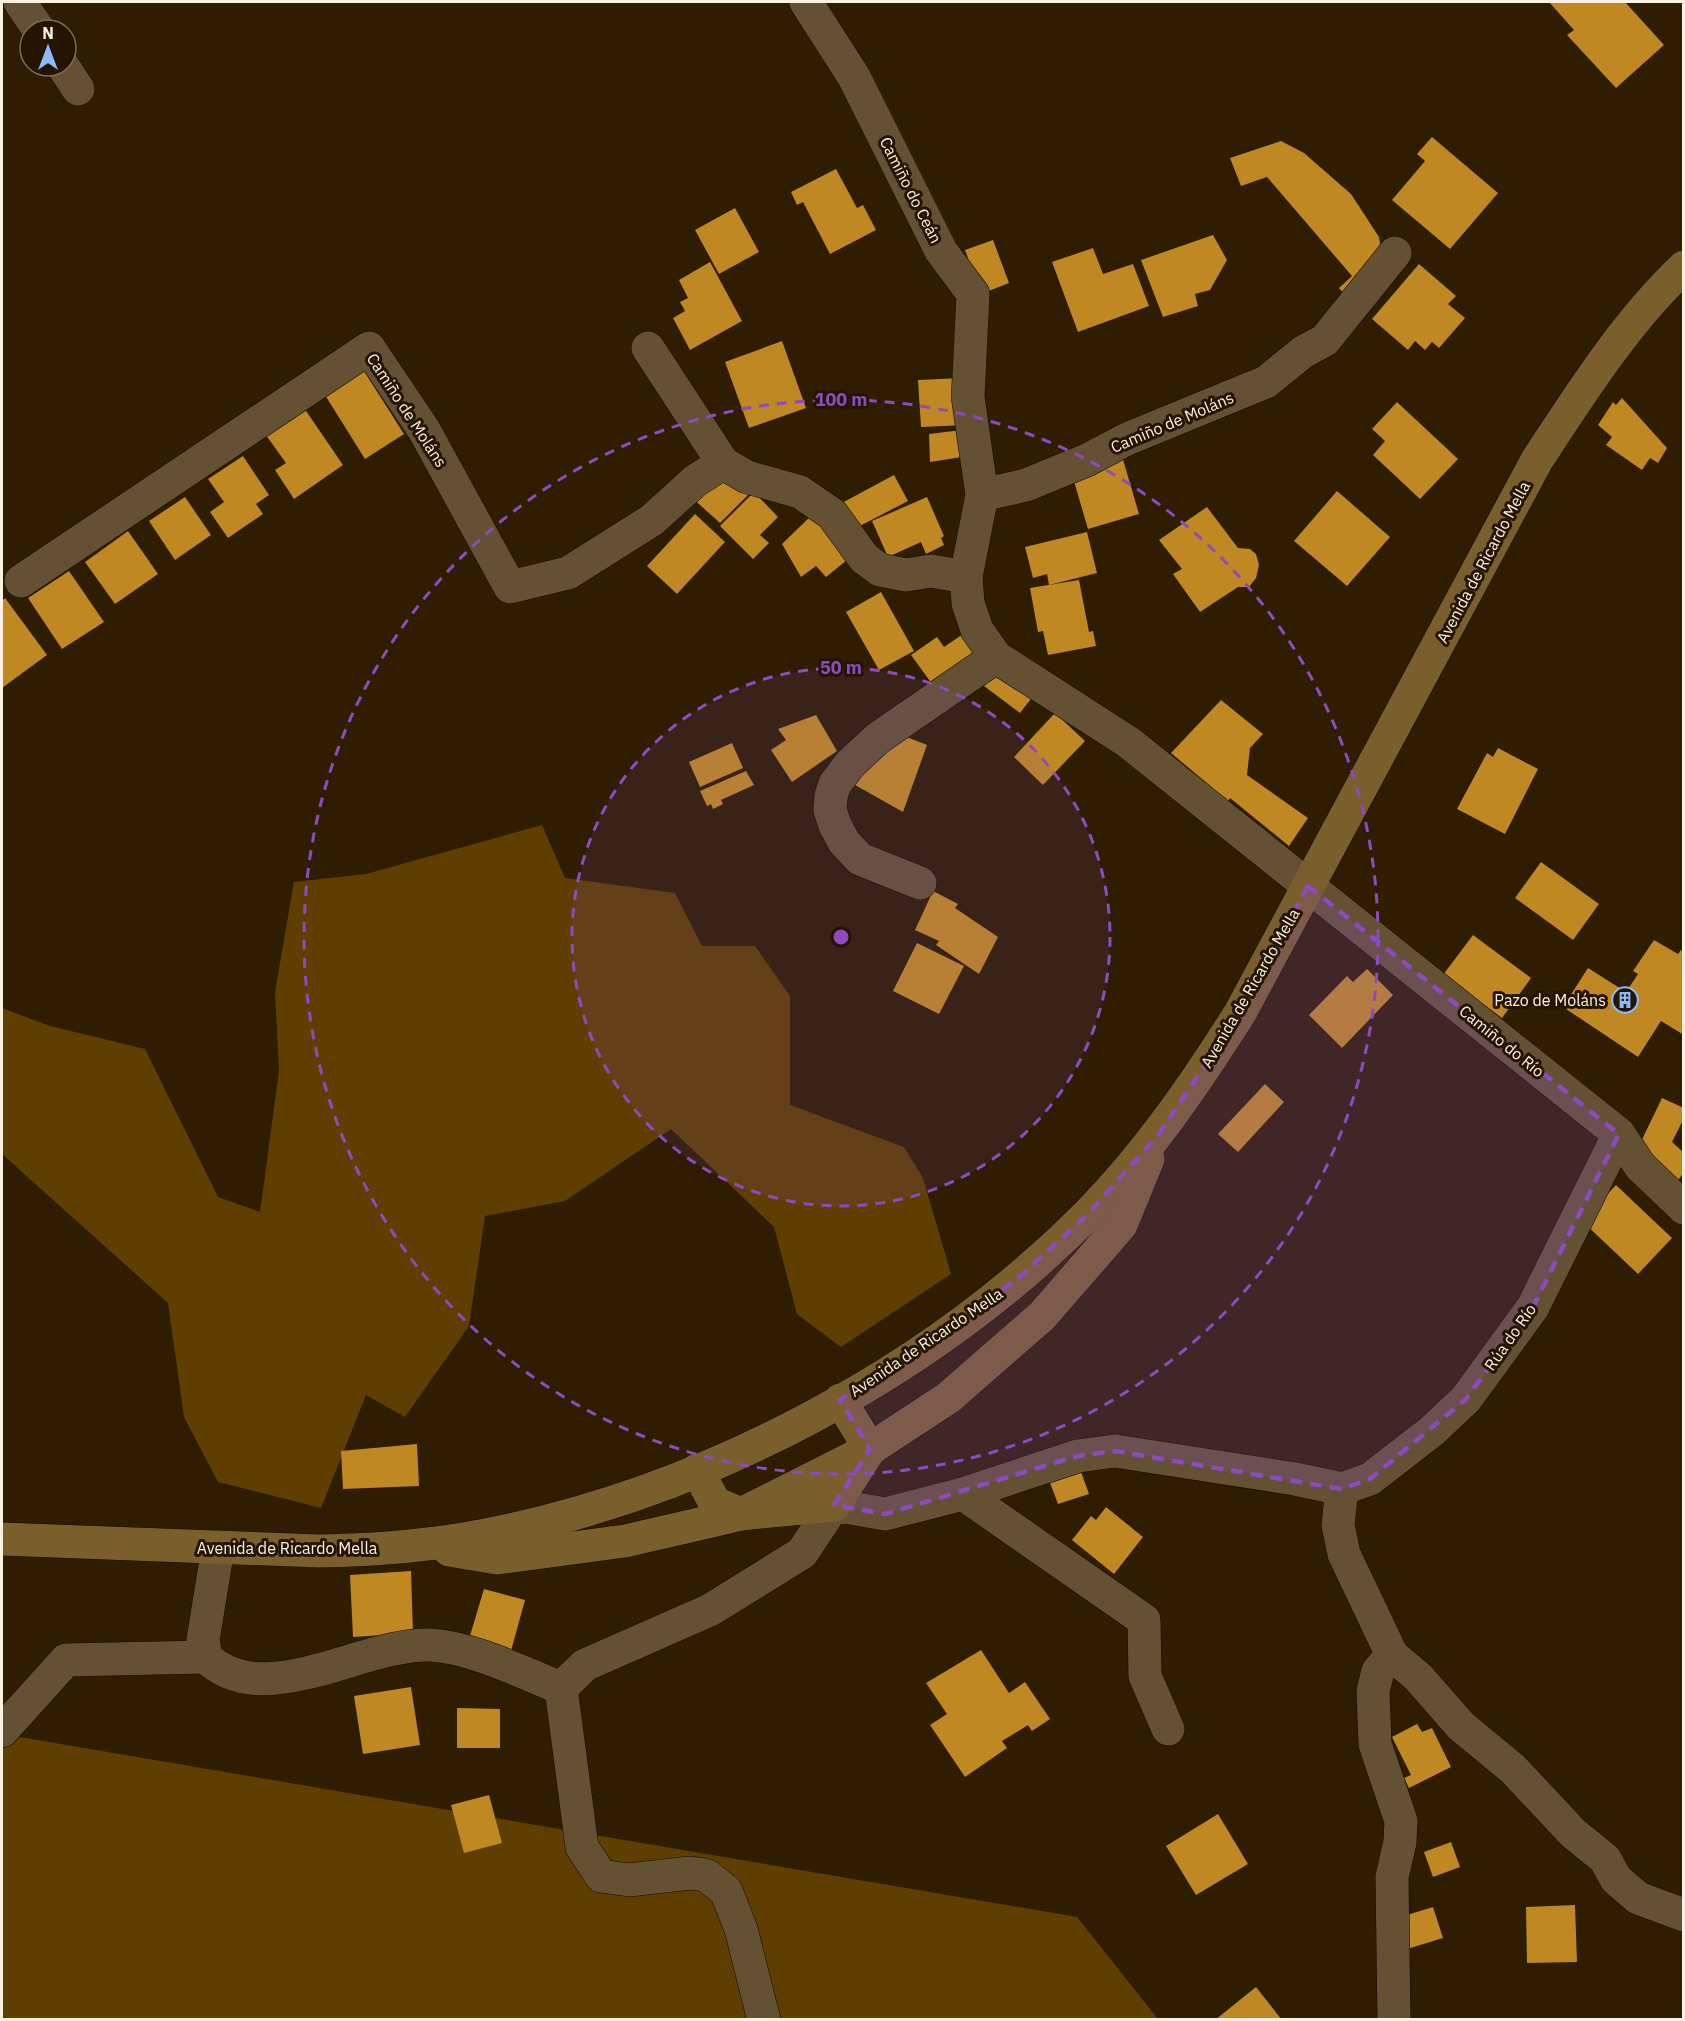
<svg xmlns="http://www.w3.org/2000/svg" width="1685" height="2021" font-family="'IBM Plex Sans',sans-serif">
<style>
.green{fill:#5f3f00}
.building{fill:#bf8822}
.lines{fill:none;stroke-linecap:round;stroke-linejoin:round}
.minor-casing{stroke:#140800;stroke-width:34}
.secondary-casing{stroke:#140800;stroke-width:34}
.minor{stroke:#645134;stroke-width:33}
.secondary{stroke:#7a5e2c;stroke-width:33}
.marked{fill:#8e4ac4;fill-opacity:0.2;stroke:#8e4ac4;stroke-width:4.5;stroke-dasharray:12 8;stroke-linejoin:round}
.ring{fill:none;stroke:#8e4ac4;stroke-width:3;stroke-dasharray:10 8}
.labels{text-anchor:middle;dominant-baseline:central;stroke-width:6;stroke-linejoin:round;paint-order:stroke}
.street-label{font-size:16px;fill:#fdf1e1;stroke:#241400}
.poi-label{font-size:16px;fill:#fdf1e1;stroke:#241400;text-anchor:end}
.centre{fill:#8e4ac4;stroke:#241400;stroke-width:3}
.ring-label{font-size:18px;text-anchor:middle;font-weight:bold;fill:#8e4ac4;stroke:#241400;stroke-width:6;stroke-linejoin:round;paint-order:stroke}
</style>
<rect width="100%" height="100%" fill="#2e1d01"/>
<g class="green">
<polygon points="542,825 565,878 675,893 702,946 755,946 790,996 790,1105 904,1147 923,1178 951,1274 841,1347 797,1314 774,1227 671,1129 565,1201 485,1216 469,1326 405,1417 366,1395 321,1508 218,1482 184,1417 168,1303 2,1154 2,1008 50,1026 145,1049 218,1197 260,1212 279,1071 275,992 294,882 366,874"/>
<polygon points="2,1734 1077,1917 1158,2019 2,2019"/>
</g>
<g class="building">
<polygon points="1549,2 1625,2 1664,45 1616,88 1567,35 1574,30"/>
<polygon points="1432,137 1498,193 1450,249 1392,200 1425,161 1417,154"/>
<polygon points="1281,141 1304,153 1351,194 1379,237 1381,249 1349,300 1339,288 1352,276 1267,177 1241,186 1230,158"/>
<polygon points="836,169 857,208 863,205 876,230 830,254 803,202 797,205 791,192"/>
<polygon points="735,208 759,252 719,274 695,230"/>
<polygon points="1213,235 1227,260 1210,290 1195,294 1198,306 1163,317 1141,260"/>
<polygon points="993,240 1009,283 981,294 965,250"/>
<polygon points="1093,248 1103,274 1133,264 1149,306 1078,332 1052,262"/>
<polygon points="710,262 742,321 690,350 673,318 685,311 680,302 688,298 679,280"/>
<polygon points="1419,264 1456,296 1448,304 1465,318 1439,348 1432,342 1425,350 1415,341 1408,350 1372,319"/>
<polygon points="782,341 806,408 749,428 725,362"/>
<polygon points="364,371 404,434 365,459 325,395"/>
<polygon points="963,378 965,425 921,427 918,380"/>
<polygon points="1622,398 1667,448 1658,463 1650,458 1642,470 1606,445 1612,437 1598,425 1613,402 1616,405"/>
<polygon points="1397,402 1458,459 1420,499 1373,455 1385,441 1372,429"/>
<polygon points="302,405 343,465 294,499 275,470 286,463 263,431"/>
<polygon points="962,430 968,456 930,462 929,434"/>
<polygon points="243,456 269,495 256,504 263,514 228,538 210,512 224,502 208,479"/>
<polygon points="1122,456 1139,514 1088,529 1071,471"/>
<polygon points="894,475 908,501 854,529 840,504"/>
<polygon points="729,476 753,490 720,523 690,496"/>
<polygon points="1337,491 1390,537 1347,586 1294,541"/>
<polygon points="754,492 778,517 760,535 769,543 753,559 720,526"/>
<polygon points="185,497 211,535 175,560 149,521"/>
<polygon points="927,497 944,536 941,538 944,545 926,554 921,542 888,557 872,521"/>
<polygon points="1207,507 1238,548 1250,549 1256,554 1259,565 1256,578 1249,587 1238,587 1200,612 1173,574 1182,569 1159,540"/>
<polygon points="817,510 852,556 826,577 816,566 801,577 782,544"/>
<polygon points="695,514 725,542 677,594 647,566"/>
<polygon points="128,531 158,574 115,604 85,562"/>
<polygon points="1087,532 1097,573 1049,585 1047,574 1033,578 1025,547"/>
<polygon points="69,571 104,622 62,649 28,598"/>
<polygon points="1079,580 1089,632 1093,631 1096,646 1048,655 1043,631 1038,632 1030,588"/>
<polygon points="881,592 914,651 879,670 846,612"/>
<polygon points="5,598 47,655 2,688 2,601"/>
<polygon points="969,630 985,652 935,688 911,655 937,637 944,647"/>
<polygon points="1001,664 1037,691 1020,713 984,686"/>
<polygon points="1221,700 1263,734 1250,748 1247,775 1308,818 1289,846 1230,798 1228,801 1171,753"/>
<polygon points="1055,713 1085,741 1043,785 1014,757"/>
<polygon points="816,715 837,751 792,782 771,750 786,740 778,729"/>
<polygon points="894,732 927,745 903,812 848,781"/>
<polygon points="732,743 743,768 700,787 689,762"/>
<polygon points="1498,748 1538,769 1505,834 1457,809 1487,753 1493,757"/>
<polygon points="746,771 754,785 721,800 723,804 713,809 711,804 707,806 700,791"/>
<polygon points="1541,862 1599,904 1573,940 1515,898"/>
<polygon points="933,891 958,904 955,908 998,937 979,974 936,945 939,941 915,930"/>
<polygon points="1473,935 1531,978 1502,1018 1443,975"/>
<polygon points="1654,940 1678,954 1681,950 1684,952 1684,1035 1661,1021 1638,1057 1563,1007 1588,968 1626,992 1638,974 1633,971"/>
<polygon points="917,943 964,966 939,1014 893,991"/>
<polygon points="1367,969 1393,995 1342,1048 1309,1015 1347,976 1353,982"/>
<polygon points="1265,1084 1284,1102 1238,1152 1218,1134"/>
<polygon points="1662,1098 1684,1108 1684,1118 1672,1142 1684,1153 1684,1172 1674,1186 1635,1154"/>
<polygon points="1616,1185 1672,1238 1638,1274 1582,1221"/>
<polygon points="417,1444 419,1486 343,1489 341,1451"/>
<polygon points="1077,1461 1089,1494 1058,1504 1046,1472"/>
<polygon points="1106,1507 1143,1537 1114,1574 1072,1540 1091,1516 1096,1520"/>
<polygon points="411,1571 413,1633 353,1637 350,1575"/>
<polygon points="484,1589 525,1600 511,1651 469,1639"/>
<polygon points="981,1650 1009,1693 1025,1682 1050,1719 1032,1731 1028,1725 1002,1741 1007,1748 965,1777 930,1725 947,1714 926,1683"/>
<polygon points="411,1687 420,1745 363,1754 354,1696"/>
<polygon points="457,1708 500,1709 500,1748 457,1748"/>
<polygon points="1417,1724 1422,1732 1432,1728 1451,1767 1409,1788 1404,1778 1411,1775 1392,1737"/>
<polygon points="489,1795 502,1843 464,1853 451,1805"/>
<polygon points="1218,1814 1248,1864 1196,1895 1166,1846"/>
<polygon points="1451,1842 1460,1867 1433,1877 1424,1852"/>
<polygon points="1575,1905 1577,1962 1527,1963 1526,1907"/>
<polygon points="1433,1907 1443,1938 1404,1950 1394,1919"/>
<polygon points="1256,1987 1282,2020 1215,2020"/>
</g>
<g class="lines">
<g class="minor-casing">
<g id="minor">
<polyline points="20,2 39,30"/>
<polyline points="806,2 854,77 941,251 973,294 968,397 982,495 966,577 968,603 977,630 996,657 1128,742 1619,1134 1640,1166 1684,1208"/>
<polyline points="63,66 78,89"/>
<polyline points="648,348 723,463"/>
<polyline points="982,495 1026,485 1087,460 1127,439 1266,382 1303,352 1325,340 1395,253"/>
<polyline points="21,581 369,348 424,430 510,587 568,573 652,520 695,481 723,463 747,477 800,492 832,514 864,558 880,570 906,575 931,571 966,577"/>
<polyline points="920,883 860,859 844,842 835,825 830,810 831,796 835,784 850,764 878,738 996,657"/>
<polyline points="1342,1489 1338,1525 1344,1554 1392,1655 1418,1677 1461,1726 1513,1769 1573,1833 1605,1859 1616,1879 1638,1898 1684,1915"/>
<polyline points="1342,1489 1370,1479 1432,1431 1466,1399 1533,1307 1619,1134"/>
<polyline points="963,1494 1078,1456 1115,1451 1295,1479 1342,1489"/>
<polyline points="1392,1655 1378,1671 1373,1691 1375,1744 1401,1821 1400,1842 1392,1877 1394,2020"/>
<path d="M206 1657C262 1713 362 1643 430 1645 472 1647 523 1673 561 1688"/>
<polyline points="2,1731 66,1660 206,1657 203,1640 218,1548"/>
<polyline points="764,2020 741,1929 726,1891 706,1875 690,1873 629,1880 601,1876 582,1847 561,1688 585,1665 710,1610 802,1553 834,1505 885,1514 963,1494 1144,1620 1145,1676 1168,1729"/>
</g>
</g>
<g class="secondary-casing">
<g id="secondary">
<polyline points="697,1470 715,1503 741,1514 834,1505 870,1449 840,1400"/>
<path d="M2 1539 319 1551C375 1550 430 1546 486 1535 705 1492 931 1373 1089 1213 1148 1153 1195 1084 1240 1013L1537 460C1581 393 1625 323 1684 267"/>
<polyline points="449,1550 497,1558 625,1541 712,1521 741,1514 870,1449 948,1398 1042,1316 1121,1225 1148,1159"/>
</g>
</g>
<use href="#minor" class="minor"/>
<use href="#secondary" class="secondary"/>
</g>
<path class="marked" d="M1308 886 1619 1134 1533 1307 1466 1399 1370 1479 1342 1489 1115 1451 1078 1456 885 1514 834 1505 870 1449 840 1400 1016 1280 1089 1213 1158 1135 1240 1013Z"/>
<circle cx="841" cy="937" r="269" fill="#8e4ac4" fill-opacity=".12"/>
<g class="ring">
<circle cx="841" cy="937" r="269"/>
<circle cx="841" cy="937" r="537"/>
</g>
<defs>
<g id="building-ring" transform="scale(1.35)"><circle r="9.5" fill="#241400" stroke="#8bbafc" stroke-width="1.5"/><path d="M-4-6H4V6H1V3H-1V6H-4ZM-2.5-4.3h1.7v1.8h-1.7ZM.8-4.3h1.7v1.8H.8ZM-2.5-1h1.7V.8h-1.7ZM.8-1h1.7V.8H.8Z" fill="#8bbafc"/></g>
</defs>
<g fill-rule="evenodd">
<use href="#building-ring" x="1625" y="1000"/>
</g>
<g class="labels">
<g class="street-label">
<text transform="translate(911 190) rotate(63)">Camiño do Ceán</text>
<text transform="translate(407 410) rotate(57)">Camiño de Moláns</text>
<text transform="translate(1172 422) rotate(-23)">Camiño de Moláns</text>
<text transform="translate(1483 562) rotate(-62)">Avenida de Ricardo Mella</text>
<text transform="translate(1250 988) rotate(-60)">Avenida de Ricardo Mella</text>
<text transform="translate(1502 1041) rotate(39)">Camiño do Río</text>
<text transform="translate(1510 1337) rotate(-55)">Rúa do Río</text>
<text transform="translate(926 1342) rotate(-34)">Avenida de Ricardo Mella</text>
<text x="287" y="1548">Avenida de Ricardo Mella</text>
</g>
<g class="poi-label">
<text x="1606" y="1000">Pazo de Moláns</text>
</g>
</g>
<circle cx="841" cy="937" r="9" class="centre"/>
<g class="ring-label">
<text x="841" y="406">100 m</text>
<text x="841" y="674">50 m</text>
</g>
<rect width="1685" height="2021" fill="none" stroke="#fdf1e1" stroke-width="6"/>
<g transform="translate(48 48)"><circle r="28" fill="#241400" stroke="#7b6c5a" stroke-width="1.5"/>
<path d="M0-4.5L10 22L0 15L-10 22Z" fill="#8bbafc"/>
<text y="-9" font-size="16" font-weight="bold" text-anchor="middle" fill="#fdf1e1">N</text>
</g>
</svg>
